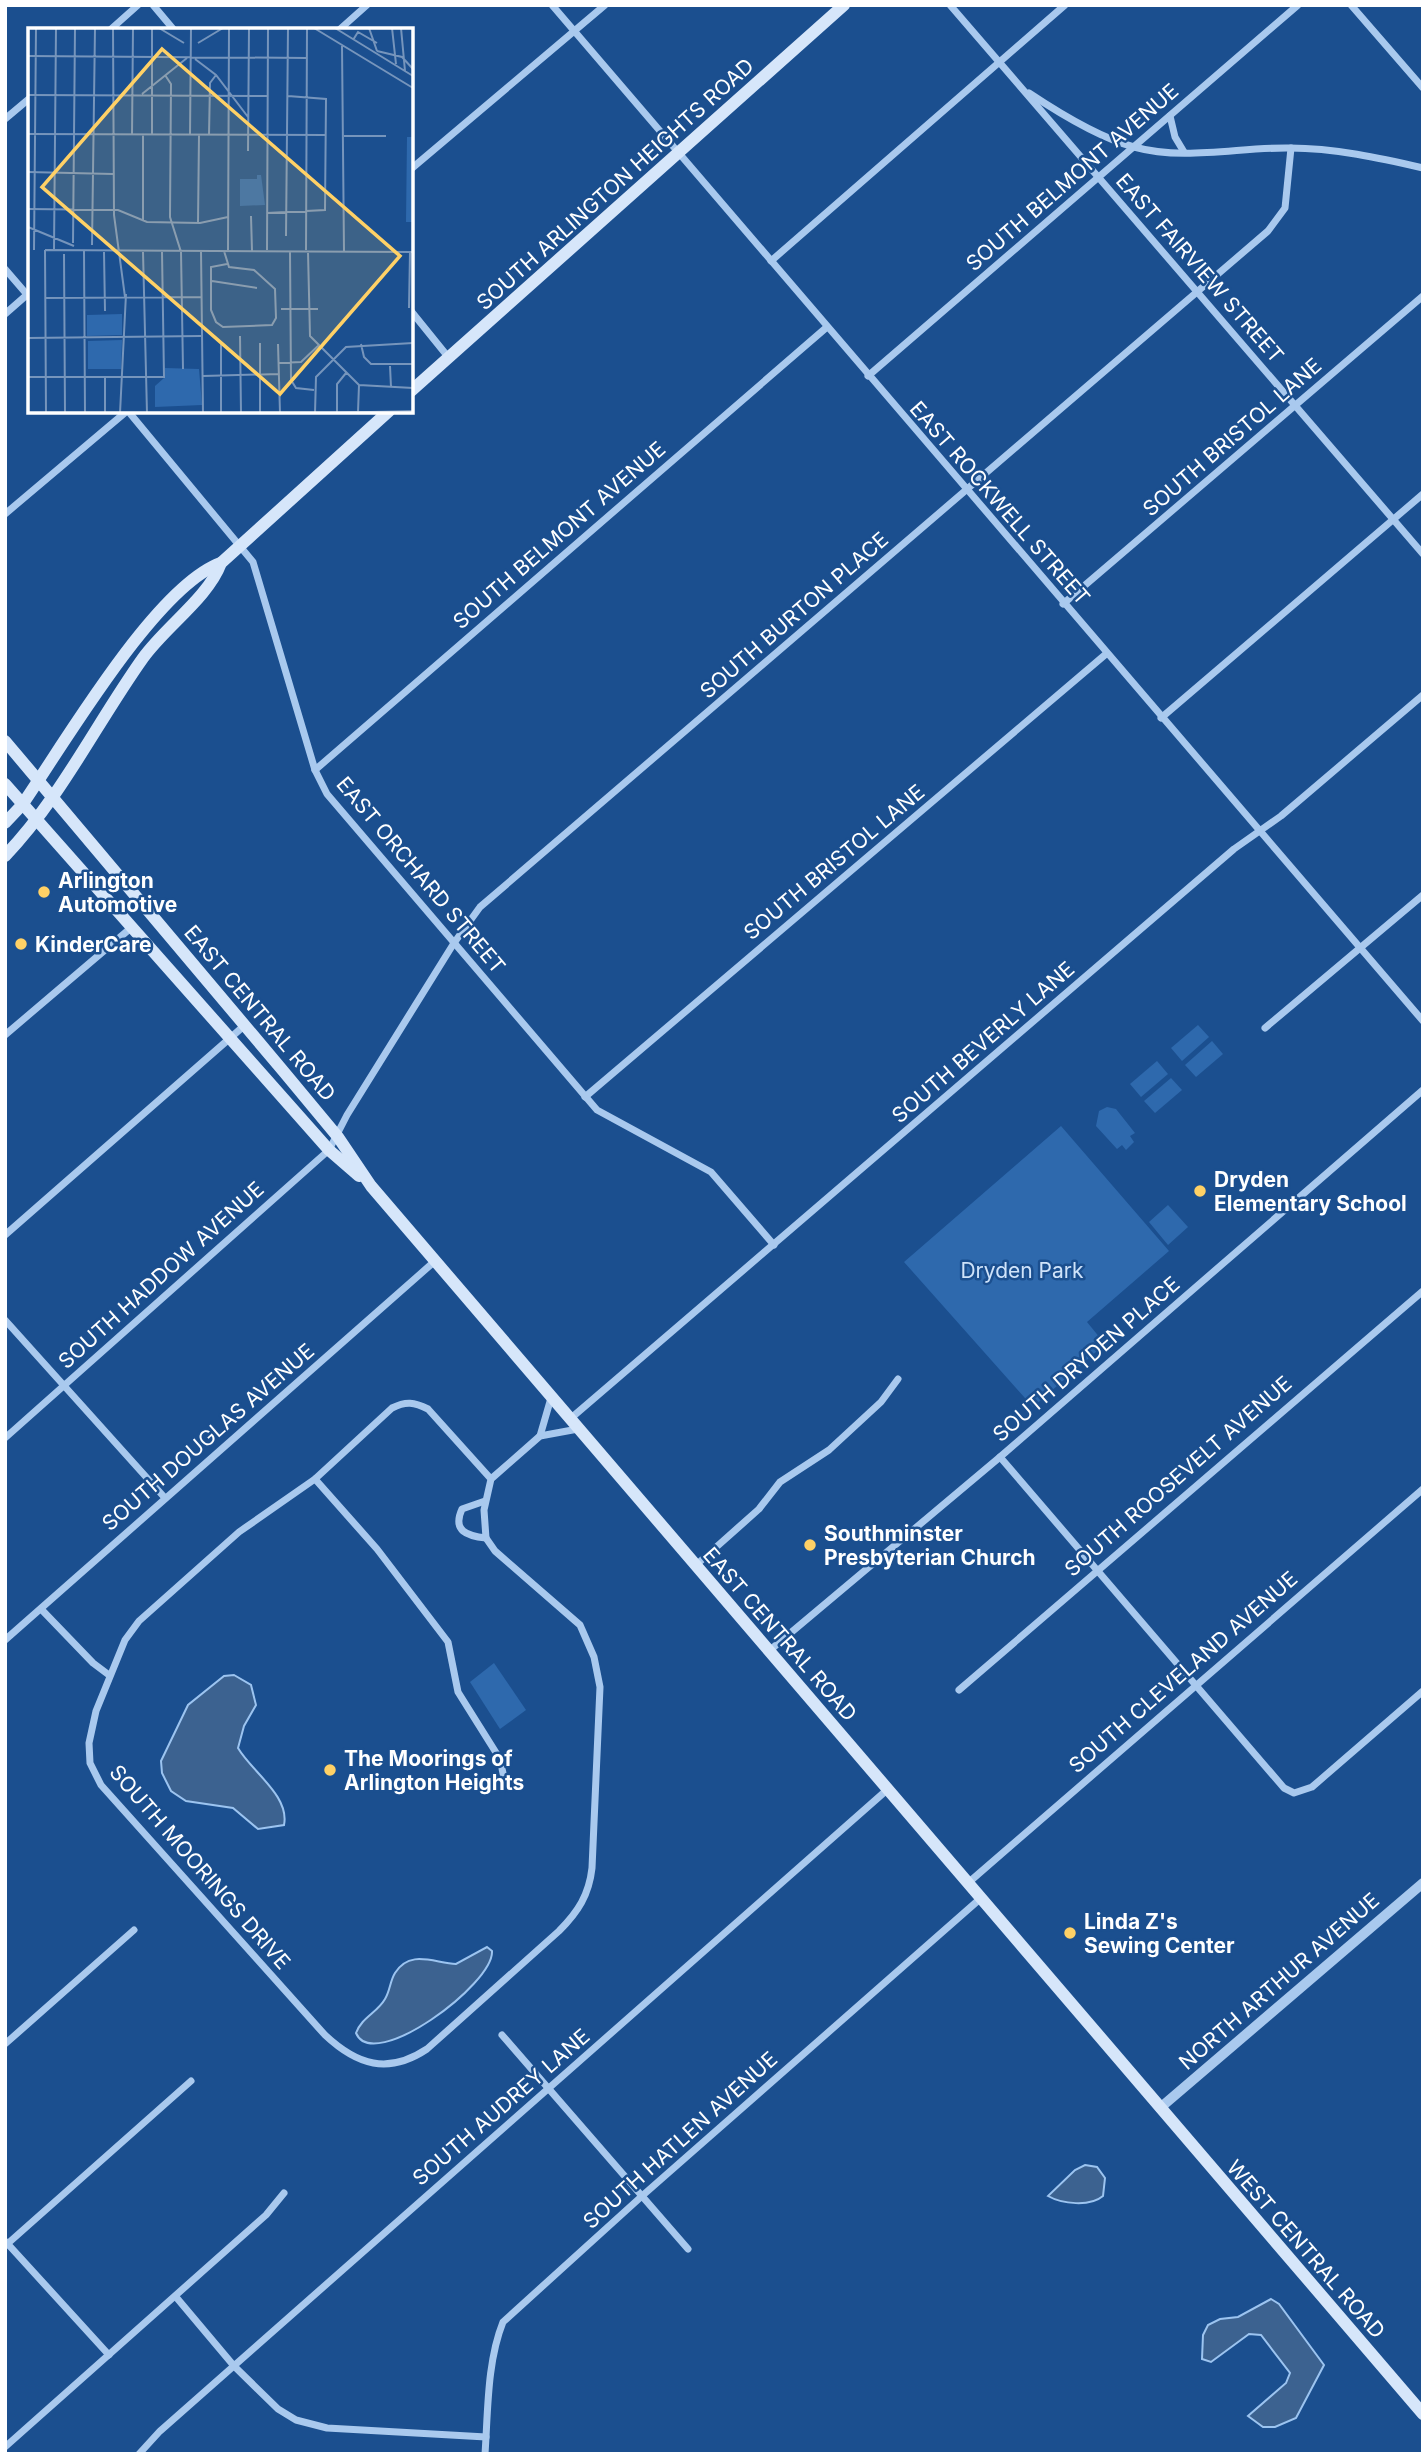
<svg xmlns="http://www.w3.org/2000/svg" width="1428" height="2459" font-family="Inter,sans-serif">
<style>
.green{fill:#2e69ad}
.water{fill:#3c6290;stroke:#9cc4f0;stroke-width:2}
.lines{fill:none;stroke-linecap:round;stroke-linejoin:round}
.minor{stroke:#a9c9ee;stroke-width:7}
.tertiary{stroke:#a9c9ee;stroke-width:10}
.secondary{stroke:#d6e6fa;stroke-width:12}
.poi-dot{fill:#ffd166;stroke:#1b4f8f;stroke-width:2.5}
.labels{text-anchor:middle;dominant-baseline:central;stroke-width:5;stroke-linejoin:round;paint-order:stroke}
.street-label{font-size:21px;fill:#fff;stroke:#1b4f8f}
.poi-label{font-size:21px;font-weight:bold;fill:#fff;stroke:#1b4f8f;text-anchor:start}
.park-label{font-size:21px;fill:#cfe3fa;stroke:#1b4f8f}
.inset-road{fill:none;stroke:#7695bc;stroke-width:2}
.view{fill:#ffd166;fill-opacity:0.15;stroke:#ffd166;stroke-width:3.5}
.inset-edge{fill:none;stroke:#fff;stroke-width:3.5}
</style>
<rect width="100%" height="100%" fill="#1b4f8f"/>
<g class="green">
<polygon points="1198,1025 1209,1037 1182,1061 1171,1048"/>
<polygon points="1212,1041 1223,1054 1196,1077 1185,1065"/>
<polygon points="1157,1061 1168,1074 1141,1097 1130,1084"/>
<polygon points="1171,1078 1182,1090 1155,1113 1144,1101"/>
<polygon points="1107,1107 1116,1109 1135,1133 1130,1136 1134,1142 1126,1150 1122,1145 1117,1149 1096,1126 1099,1111"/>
<polygon points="1061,1126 1169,1251 1087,1322 1105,1344 1033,1407 904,1262"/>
<polygon points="1168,1205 1188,1227 1168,1245 1149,1222"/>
<polygon points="494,1663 526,1710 500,1729 470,1682"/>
</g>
<g class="water">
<path d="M234 1675 251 1685 256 1705 244 1726 238 1748C252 1772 290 1796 284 1825L258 1829 233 1808 186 1801 171 1791 162 1773 161 1761 188 1705 224 1676Z"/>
<path d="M487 1947 492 1951C494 1984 373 2074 356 2033 362 2017 377 2013 385 1999 390 1991 390 1981 395 1973 410 1949 434 1963 456 1964Z"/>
<path d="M1085 2165 1097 2167 1105 2178 1103 2196C1090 2207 1062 2204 1048 2196L1075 2170Z"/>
<polygon points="1271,2299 1279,2304 1324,2365 1296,2418 1275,2427 1263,2427 1248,2416 1286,2383 1290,2373 1261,2335 1249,2334 1211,2362 1202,2359 1203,2335 1208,2325 1220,2319 1238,2317"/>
</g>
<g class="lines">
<g class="minor">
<polyline points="153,5 174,30"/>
<polyline points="552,5 1423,1021"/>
<polyline points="950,5 1423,554"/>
<polyline points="1351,5 1423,88"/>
<polyline points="110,30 138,5"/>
<polyline points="339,30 367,5"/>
<path d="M1029 93C1059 113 1100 138 1134 147 1184 161 1240 147 1290 148 1334 148 1380 158 1423 168"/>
<polyline points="1170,116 1175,137 1184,152"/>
<polyline points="5,119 30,98"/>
<polyline points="411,169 605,5"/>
<polyline points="771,261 1065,5"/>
<polyline points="5,269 30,298"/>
<polyline points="411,311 449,358"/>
<polyline points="5,314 29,293"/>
<polyline points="868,376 1298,5"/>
<polyline points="128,411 253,562 315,770 327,794 597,1110 711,1172 774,1245"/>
<polyline points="5,514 127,411"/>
<polyline points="1063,604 1423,296"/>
<polyline points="1161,718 1423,494"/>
<polyline points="315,770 827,327"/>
<polyline points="1265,1028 1423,895"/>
<polyline points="5,1035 132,927"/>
<polyline points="585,1097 1106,654"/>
<polyline points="5,1235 245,1025"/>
<polyline points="5,1320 165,1498"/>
<polyline points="570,1419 1234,849 1281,816 1423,695"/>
<polyline points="540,1436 551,1398"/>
<polyline points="5,1438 329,1150 347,1115 454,943 480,907 1268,231 1285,208 1291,148"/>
<polyline points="1000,1457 1284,1788 1294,1793 1312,1787 1423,1691"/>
<polyline points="315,1479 377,1549 448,1642 458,1692 500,1759 504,1778"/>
<path d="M491 1479 428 1409C414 1402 406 1401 392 1408L315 1479 239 1532 139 1621 125 1640 96 1711 89 1743 90 1763 101 1785 325 2035C357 2065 388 2075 427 2049L559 1931C578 1912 589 1895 592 1868L600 1687 594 1657 580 1625 495 1551 486 1538 484 1510 491 1479 540 1436 578 1429"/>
<path d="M485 1501 462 1509C452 1531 467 1536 486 1538"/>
<polyline points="695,1566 759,1509 780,1482 829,1450 881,1402 898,1379"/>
<polyline points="41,1609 93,1663 109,1675"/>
<polyline points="5,1640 435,1261"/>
<polyline points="769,1651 1000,1457 1423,1090"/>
<polyline points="959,1690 1423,1291"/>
<polyline points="968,1883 1423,1489"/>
<polyline points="502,2035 688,2249"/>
<polyline points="5,2044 134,1930"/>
<polyline points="6,2242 109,2355"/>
<polyline points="5,2246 191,2081"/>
<polyline points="176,2297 234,2366 278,2409 296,2420 327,2428 486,2437"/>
<polyline points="5,2447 266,2215 284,2193"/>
<polyline points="139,2454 160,2431 888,1789"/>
<path d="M485 2454C488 2411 487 2362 503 2322L642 2196 981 1898"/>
</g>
<polyline class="tertiary" points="1160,2108 1423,1883"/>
<g class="secondary">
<polyline points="411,391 844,5"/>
<polyline points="5,741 284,1072 338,1137 371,1186 1423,2414"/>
<polyline points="5,784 329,1150 359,1176"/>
<path d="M5 823 22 805C64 744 156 586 221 563"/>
<path d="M5 856C62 796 96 724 143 658 166 626 208 598 221 563L389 411"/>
</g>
</g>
<g class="poi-dot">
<circle cx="44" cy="892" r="7"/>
<circle cx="21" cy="944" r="7"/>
<circle cx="1200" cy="1191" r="7"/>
<circle cx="810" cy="1545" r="7"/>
<circle cx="330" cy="1770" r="7"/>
<circle cx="1070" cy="1933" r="7"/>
</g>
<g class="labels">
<g class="street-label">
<text transform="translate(1072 177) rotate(-41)">SOUTH BELMONT AVENUE</text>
<text transform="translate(615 184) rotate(-42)">SOUTH ARLINGTON HEIGHTS ROAD</text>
<text transform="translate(1200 268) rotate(49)">EAST FAIRVIEW STREET</text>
<text transform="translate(1232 437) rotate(-41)">SOUTH BRISTOL LANE</text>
<text transform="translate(1000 503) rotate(49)">EAST ROCKWELL STREET</text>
<text transform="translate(559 535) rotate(-41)">SOUTH BELMONT AVENUE</text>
<text transform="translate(794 615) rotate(-41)">SOUTH BURTON PLACE</text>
<text transform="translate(834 862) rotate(-40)">SOUTH BRISTOL LANE</text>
<text transform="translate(421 875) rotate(50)">EAST ORCHARD STREET</text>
<text transform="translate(260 1013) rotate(50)">EAST CENTRAL ROAD</text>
<text transform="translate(983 1042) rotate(-41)">SOUTH BEVERLY LANE</text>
<text transform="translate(161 1275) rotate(-42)">SOUTH HADDOW AVENUE</text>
<text transform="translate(1086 1359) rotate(-41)">SOUTH DRYDEN PLACE</text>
<text transform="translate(208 1437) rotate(-41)">SOUTH DOUGLAS AVENUE</text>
<text transform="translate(1178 1476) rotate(-41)">SOUTH ROOSEVELT AVENUE</text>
<text transform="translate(780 1634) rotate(49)">EAST CENTRAL ROAD</text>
<text transform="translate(1183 1672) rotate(-41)">SOUTH CLEVELAND AVENUE</text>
<text transform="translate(200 1867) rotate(49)">SOUTH MOORINGS DRIVE</text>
<text transform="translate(1279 1981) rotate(-41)">NORTH ARTHUR AVENUE</text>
<text transform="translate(501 2107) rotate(-41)">SOUTH AUDREY LANE</text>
<text transform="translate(680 2140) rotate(-42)">SOUTH HATLEN AVENUE</text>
<text transform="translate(1306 2249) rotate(49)">WEST CENTRAL ROAD</text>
</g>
<g class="poi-label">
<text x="58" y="880">Arlington<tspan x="58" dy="24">Automotive</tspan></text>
<text x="35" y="944">KinderCare</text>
<text x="1214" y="1179">Dryden<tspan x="1214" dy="24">Elementary School</tspan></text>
<text x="824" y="1533">Southminster<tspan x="824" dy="24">Presbyterian Church</tspan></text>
<text x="344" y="1758">The Moorings of<tspan x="344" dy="24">Arlington Heights</tspan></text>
<text x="1084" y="1921">Linda Z's<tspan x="1084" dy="24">Sewing Center</tspan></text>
</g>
<g class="park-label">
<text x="1022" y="1270">Dryden Park</text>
</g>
</g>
<g transform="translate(28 28)">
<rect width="385" height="385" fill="#1b4f8f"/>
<path d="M379 109H385V194H378ZM229 147H233L237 177 212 178V151H229ZM94 286V307L59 308V287ZM94 312 93 341H60V313ZM137 340 171 341 174 377 127 379V358L136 350Z" fill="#2e69ad"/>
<path class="inset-road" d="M85 0 86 187 97 269M131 0 156 15M286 0 385 60M307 0 385 48M341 0 349 23M364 0 368 36M373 0 377 43M325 12 330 4 349 15M170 15 195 0M314 18 316 224M349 23 374 29 385 41M0 28 279 30M167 31 188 47 220 89M137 47 143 56 142 189 153 224 155 341M114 66 159 30M0 67 240 68M0 106 298 107M104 107 105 0M124 107V0M162 107 163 0M181 107 182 55 188 47M316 108H358M220 123 221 0M0 144 85 146M0 181 90 182 119 194 172 195 200 189M239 185 297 182 298 71 260 68M223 188 224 223M115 193V107M170 195 171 107M0 199 46 218M258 208 260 0M45 215 47 0M64 217 67 0M26 221 28 0M6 222 8 0M17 222 18 385M17 222 385 224M200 222 201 0M239 222 240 0M278 222 279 0M56 223 57 385M173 223 175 385M196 223 201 239 226 242 247 261 248 290 244 297 195 299 188 294 183 282V239L199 236M76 224 77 283M115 224 119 385M262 224 263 352 268 360 286 362M280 224 282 308 331 357 385 360M36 226 37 385M184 253 229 260M17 270 173 269M381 280 382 224M253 281H290M212 308 213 385M0 310 173 308M193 314V385M232 315V385M250 316 252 385M333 316 336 329 343 336H385M251 335 273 334 291 317M362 338 363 359M175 348 251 346M0 349H136L134 224M309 384V356L318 345M330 384 331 357M77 385V349M92 385 98 266M287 385 288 349 318 319 385 315M301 385 385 383"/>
<path class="view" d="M134 21 372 228 252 366 14 159Z"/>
<rect width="385" height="385" class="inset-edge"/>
</g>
<rect width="1428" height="2459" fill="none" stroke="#ffffff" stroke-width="14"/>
</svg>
